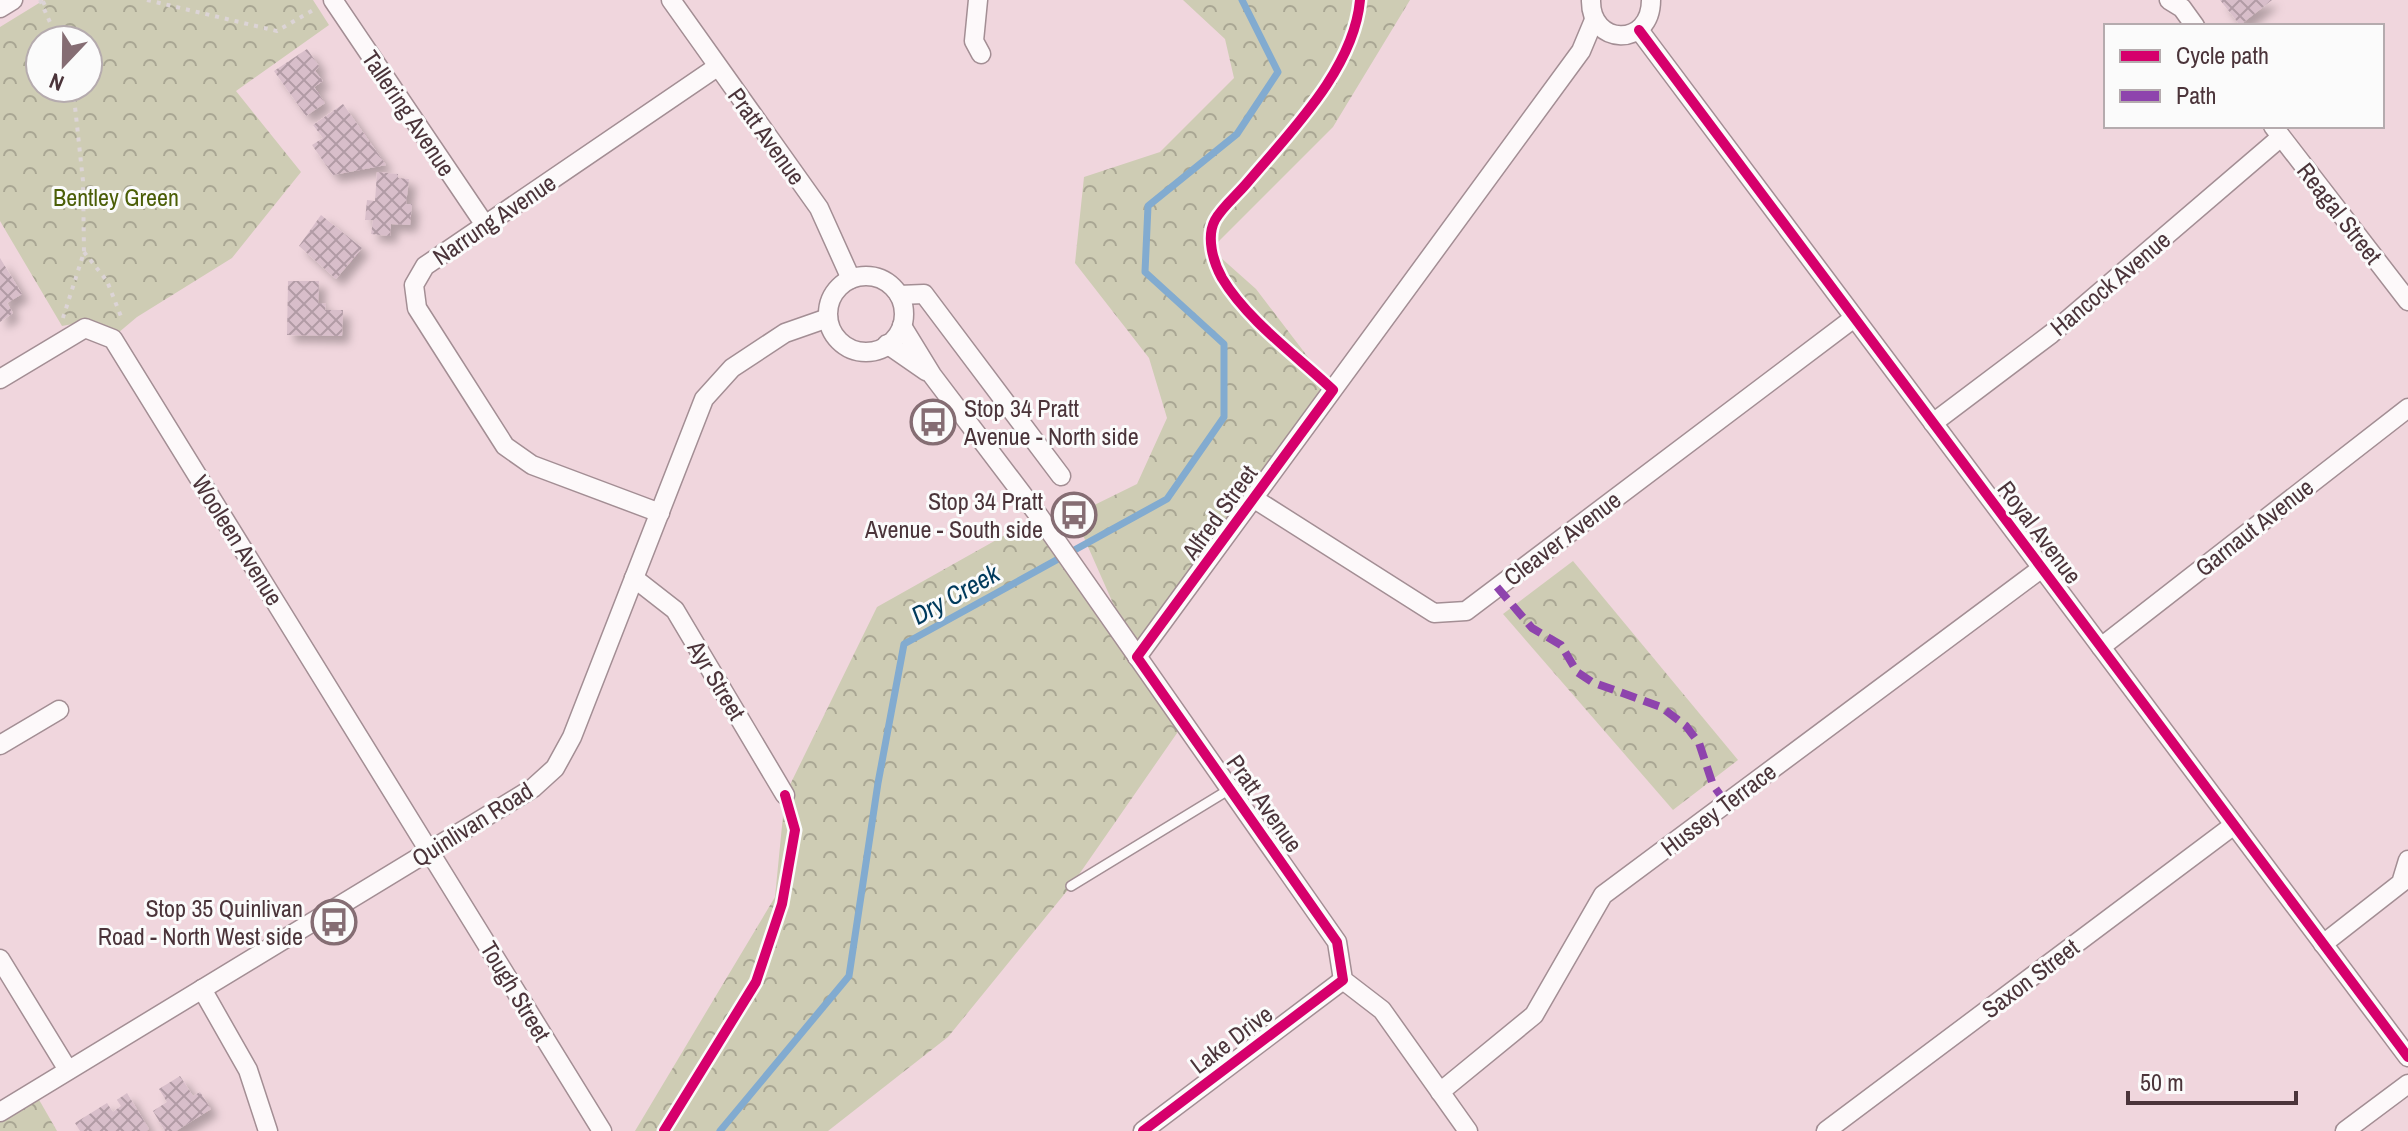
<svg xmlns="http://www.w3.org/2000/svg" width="2408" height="1131" font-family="'Archivo Narrow',sans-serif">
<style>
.park{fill:url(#park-crowns);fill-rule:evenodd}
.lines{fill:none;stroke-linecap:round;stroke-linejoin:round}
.stream{stroke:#82abd0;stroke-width:7}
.building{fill:url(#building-cross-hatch);filter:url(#shadow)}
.service-casing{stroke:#a38e94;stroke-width:12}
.minor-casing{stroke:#a38e94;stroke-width:21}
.path{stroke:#dcd4d6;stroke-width:4;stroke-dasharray:4 6;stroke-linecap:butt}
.service{stroke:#fdf9fa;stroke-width:9}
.minor{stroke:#fdf9fa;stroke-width:18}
.quiet{stroke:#8e44ad;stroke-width:8;stroke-dasharray:16 8;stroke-linecap:butt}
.cycleway-casing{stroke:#fbfbfb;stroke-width:15}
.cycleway{stroke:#d6006c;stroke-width:10}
.labels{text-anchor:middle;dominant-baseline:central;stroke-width:6;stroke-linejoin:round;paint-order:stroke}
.street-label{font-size:24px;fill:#4b343a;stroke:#fbfbfb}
.park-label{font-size:24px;fill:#4b5e07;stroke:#fbfbfb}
.poi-label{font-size:24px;fill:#4b343a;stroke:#fbfbfb;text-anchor:end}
.water-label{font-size:26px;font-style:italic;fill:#003a5c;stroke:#fbfbfb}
</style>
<defs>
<pattern id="park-crowns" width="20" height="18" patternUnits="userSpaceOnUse" patternTransform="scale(2)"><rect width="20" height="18" fill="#ceccb4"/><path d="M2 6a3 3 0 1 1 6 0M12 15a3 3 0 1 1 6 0" fill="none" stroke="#a9a693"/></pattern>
<pattern id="building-cross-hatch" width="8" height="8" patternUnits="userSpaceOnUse" patternTransform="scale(2)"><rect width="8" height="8" fill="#d8beca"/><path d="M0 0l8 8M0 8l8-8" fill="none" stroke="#b19ba5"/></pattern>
<filter id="shadow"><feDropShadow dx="7" dy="7" stdDeviation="4" flood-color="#0004"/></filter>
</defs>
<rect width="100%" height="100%" fill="#f0d6dd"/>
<g class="park">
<path d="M44 0H313L329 25 236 91 301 172 232 258 137 317 118 333 84 322 62 326 0 221V27ZM40 40H88V88H40Z"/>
<polygon points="1183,0 1410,0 1333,127 1211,249 1256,289 1333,390 1138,656 1184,723 1071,886 948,1037 828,1131 635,1131 775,897 785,795 877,607 1039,516 1134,651 1074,515 1137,484 1167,418 1149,358 1075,263 1084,177 1160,152 1234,78 1225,39"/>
<polygon points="1573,561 1738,760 1673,810 1503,614"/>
<polygon points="34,1091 57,1131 0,1131 0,1114"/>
</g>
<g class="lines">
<polyline class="stream" points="720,1131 849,976 878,783 904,644 1167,499 1224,417 1224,344 1145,272 1148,206 1237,134 1278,72 1242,0"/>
</g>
<g class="building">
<polygon points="2220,0 2272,0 2240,25"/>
<polygon points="307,49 319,66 315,71 323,81 314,87 325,103 306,116 274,71"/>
<polygon points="343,104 386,165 333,175 312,145 323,138 313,125"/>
<polygon points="377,172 398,174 398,178 409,179 406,204 412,204 410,225 391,224 390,236 371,234 373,220 365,220 367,200 375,201"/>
<polygon points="321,215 362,248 336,279 299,246"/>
<polygon points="0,258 22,294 7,303 13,313 0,322"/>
<polygon points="288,281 319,281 318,303 326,304 325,310 343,310 342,336 287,335"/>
<polygon points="180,1076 193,1096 200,1092 211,1109 176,1131 165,1131 153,1111 167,1102 159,1089"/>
<polygon points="127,1093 149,1129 146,1131 80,1131 75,1123 107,1103 113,1112 121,1106 117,1100"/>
</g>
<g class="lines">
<g class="service-casing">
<polyline id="service" points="1071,886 1230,789"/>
</g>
<g class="minor-casing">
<g id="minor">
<polyline points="333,0 485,225"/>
<polyline points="671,0 819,208 851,279"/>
<polyline points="978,0 974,41 981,54"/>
<path d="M1591 0C1590 46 1651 48 1651 0"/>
<polyline points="2169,0 2182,8 2195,26"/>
<polyline points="0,8 13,0"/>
<polyline points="1639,30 2408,1057"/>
<polyline points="2273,126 2408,301"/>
<circle cx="866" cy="314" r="38"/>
<polyline points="899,295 924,294 1061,476"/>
<polyline points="902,326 932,375 1039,516 1337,942 1343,980 1382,1010 1468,1131"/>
<polyline points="887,344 926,371"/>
<polyline points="0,379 85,328 113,339 602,1131"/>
<polyline points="1933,423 2051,334 2281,137"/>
<polyline points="1253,498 1434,613 1466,611 1854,318"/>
<polyline points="660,513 532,465 505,446 417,308 414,285 425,266 717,67"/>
<polyline points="634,578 675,610 785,795"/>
<polyline points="2101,647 2408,408"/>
<polyline points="1137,657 1581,51 1594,20"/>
<polyline points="0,745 59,710"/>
<polyline points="2323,944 2401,883 2408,860"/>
<polyline points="0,959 68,1070"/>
<polyline points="202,989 248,1070 268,1131"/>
<polyline points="1440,1092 1534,1015 1603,895 2042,568"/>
<polyline points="0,1112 533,788 555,768 572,737 704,399 732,368 785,333 828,318"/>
<polyline points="1143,1131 1343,980"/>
<polyline points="1826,1131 2234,825"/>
<polyline points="2345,1131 2408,1084"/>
</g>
</g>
<g class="path">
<polyline points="40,0 58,40"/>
<polyline points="147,0 277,31 315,9"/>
<polyline points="42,4 50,0"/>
<polyline points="84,252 107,281 122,319 120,318"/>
<polyline points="63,318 84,252 83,181 73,88"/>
</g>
<use href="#service" class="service"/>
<use href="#minor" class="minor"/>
<polyline class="quiet" points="1497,587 1532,628 1561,645 1577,672 1592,682 1661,707 1686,726 1699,743 1713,785 1726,803"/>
<g class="cycleway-casing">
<g id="cycleway">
<polyline points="1639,30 2408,1057"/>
<polyline points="664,1131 756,982 782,904 795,830 785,795"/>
<path d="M1143 1131 1343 980 1337 942 1137 657 1333 390C1297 356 1247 320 1222 278 1213 262 1206 237 1215 220 1222 207 1237 195 1247 183 1290 132 1354 69 1360 0"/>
</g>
</g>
<use href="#cycleway" class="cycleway"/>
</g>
<defs>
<g id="bus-ring" transform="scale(2.3)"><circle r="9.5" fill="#fbfbfb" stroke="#856d73" stroke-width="1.5"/><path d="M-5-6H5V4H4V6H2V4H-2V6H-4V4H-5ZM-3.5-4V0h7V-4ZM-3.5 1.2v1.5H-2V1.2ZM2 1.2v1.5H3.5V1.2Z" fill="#856d73"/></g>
</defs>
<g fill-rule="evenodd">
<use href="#bus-ring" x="933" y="422"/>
<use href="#bus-ring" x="1074" y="515"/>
<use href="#bus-ring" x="334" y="922"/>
</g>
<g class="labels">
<g class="street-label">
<text transform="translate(409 113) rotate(56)">Tallering Avenue</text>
<text transform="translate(767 136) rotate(54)">Pratt Avenue</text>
<text transform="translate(2340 213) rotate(52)">Reagal Street</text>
<text transform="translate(494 219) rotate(-34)">Narrung Avenue</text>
<text transform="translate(2110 283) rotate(-40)">Hancock Avenue</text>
<text transform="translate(1219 512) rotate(-54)">Alfred Street</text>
<text transform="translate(2254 527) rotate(-38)">Garnaut Avenue</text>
<text transform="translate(2040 532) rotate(53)">Royal Avenue</text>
<text transform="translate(1562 538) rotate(-37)">Cleaver Avenue</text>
<text transform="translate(238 540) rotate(58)">Wooleen Avenue</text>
<text transform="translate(717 680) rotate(59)">Ayr Street</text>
<text transform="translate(1265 803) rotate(55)">Pratt Avenue</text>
<text transform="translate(1718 809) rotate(-37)">Hussey Terrace</text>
<text transform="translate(472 824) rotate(-32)">Quinlivan Road</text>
<text transform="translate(2030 978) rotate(-37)">Saxon Street</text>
<text transform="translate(516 991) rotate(59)">Tough Street</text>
<text transform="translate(1231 1039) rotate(-37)">Lake Drive</text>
</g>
<g class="park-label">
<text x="116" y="197">Bentley Green</text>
</g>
<g class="poi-label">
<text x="964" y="408" text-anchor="start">Stop 34 Pratt<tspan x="964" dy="28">Avenue - North side</tspan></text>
<text x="1043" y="501">Stop 34 Pratt<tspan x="1043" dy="28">Avenue - South side</tspan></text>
<text x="303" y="908">Stop 35 Quinlivan<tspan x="303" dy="28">Road - North West side</tspan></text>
</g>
<g class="water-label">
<text transform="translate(955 594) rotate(-29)">Dry Creek</text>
</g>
</g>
<rect x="2104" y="24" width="280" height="104" fill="#fbfbfb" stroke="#b5abae" stroke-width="2"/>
<rect x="2120" y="50" width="40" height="12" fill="#d6006c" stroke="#b5abae" stroke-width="2"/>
<text x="2176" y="64" font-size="24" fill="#4b343a">Cycle path</text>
<rect x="2120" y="90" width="40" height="12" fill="#8e44ad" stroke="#b5abae" stroke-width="2"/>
<text x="2176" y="104" font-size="24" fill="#4b343a">Path</text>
<g transform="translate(64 64) rotate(202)"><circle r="38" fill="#fbfbfb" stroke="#b5abae" stroke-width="2"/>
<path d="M0-6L14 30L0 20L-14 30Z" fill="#856d73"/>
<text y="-12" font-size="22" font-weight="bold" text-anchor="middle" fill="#4b343a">N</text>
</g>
<path d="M2128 1091v12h168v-12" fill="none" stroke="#4b343a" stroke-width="4"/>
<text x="2140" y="1091" font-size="24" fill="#4b343a" stroke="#fbfbfb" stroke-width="6" paint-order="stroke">50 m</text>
</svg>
